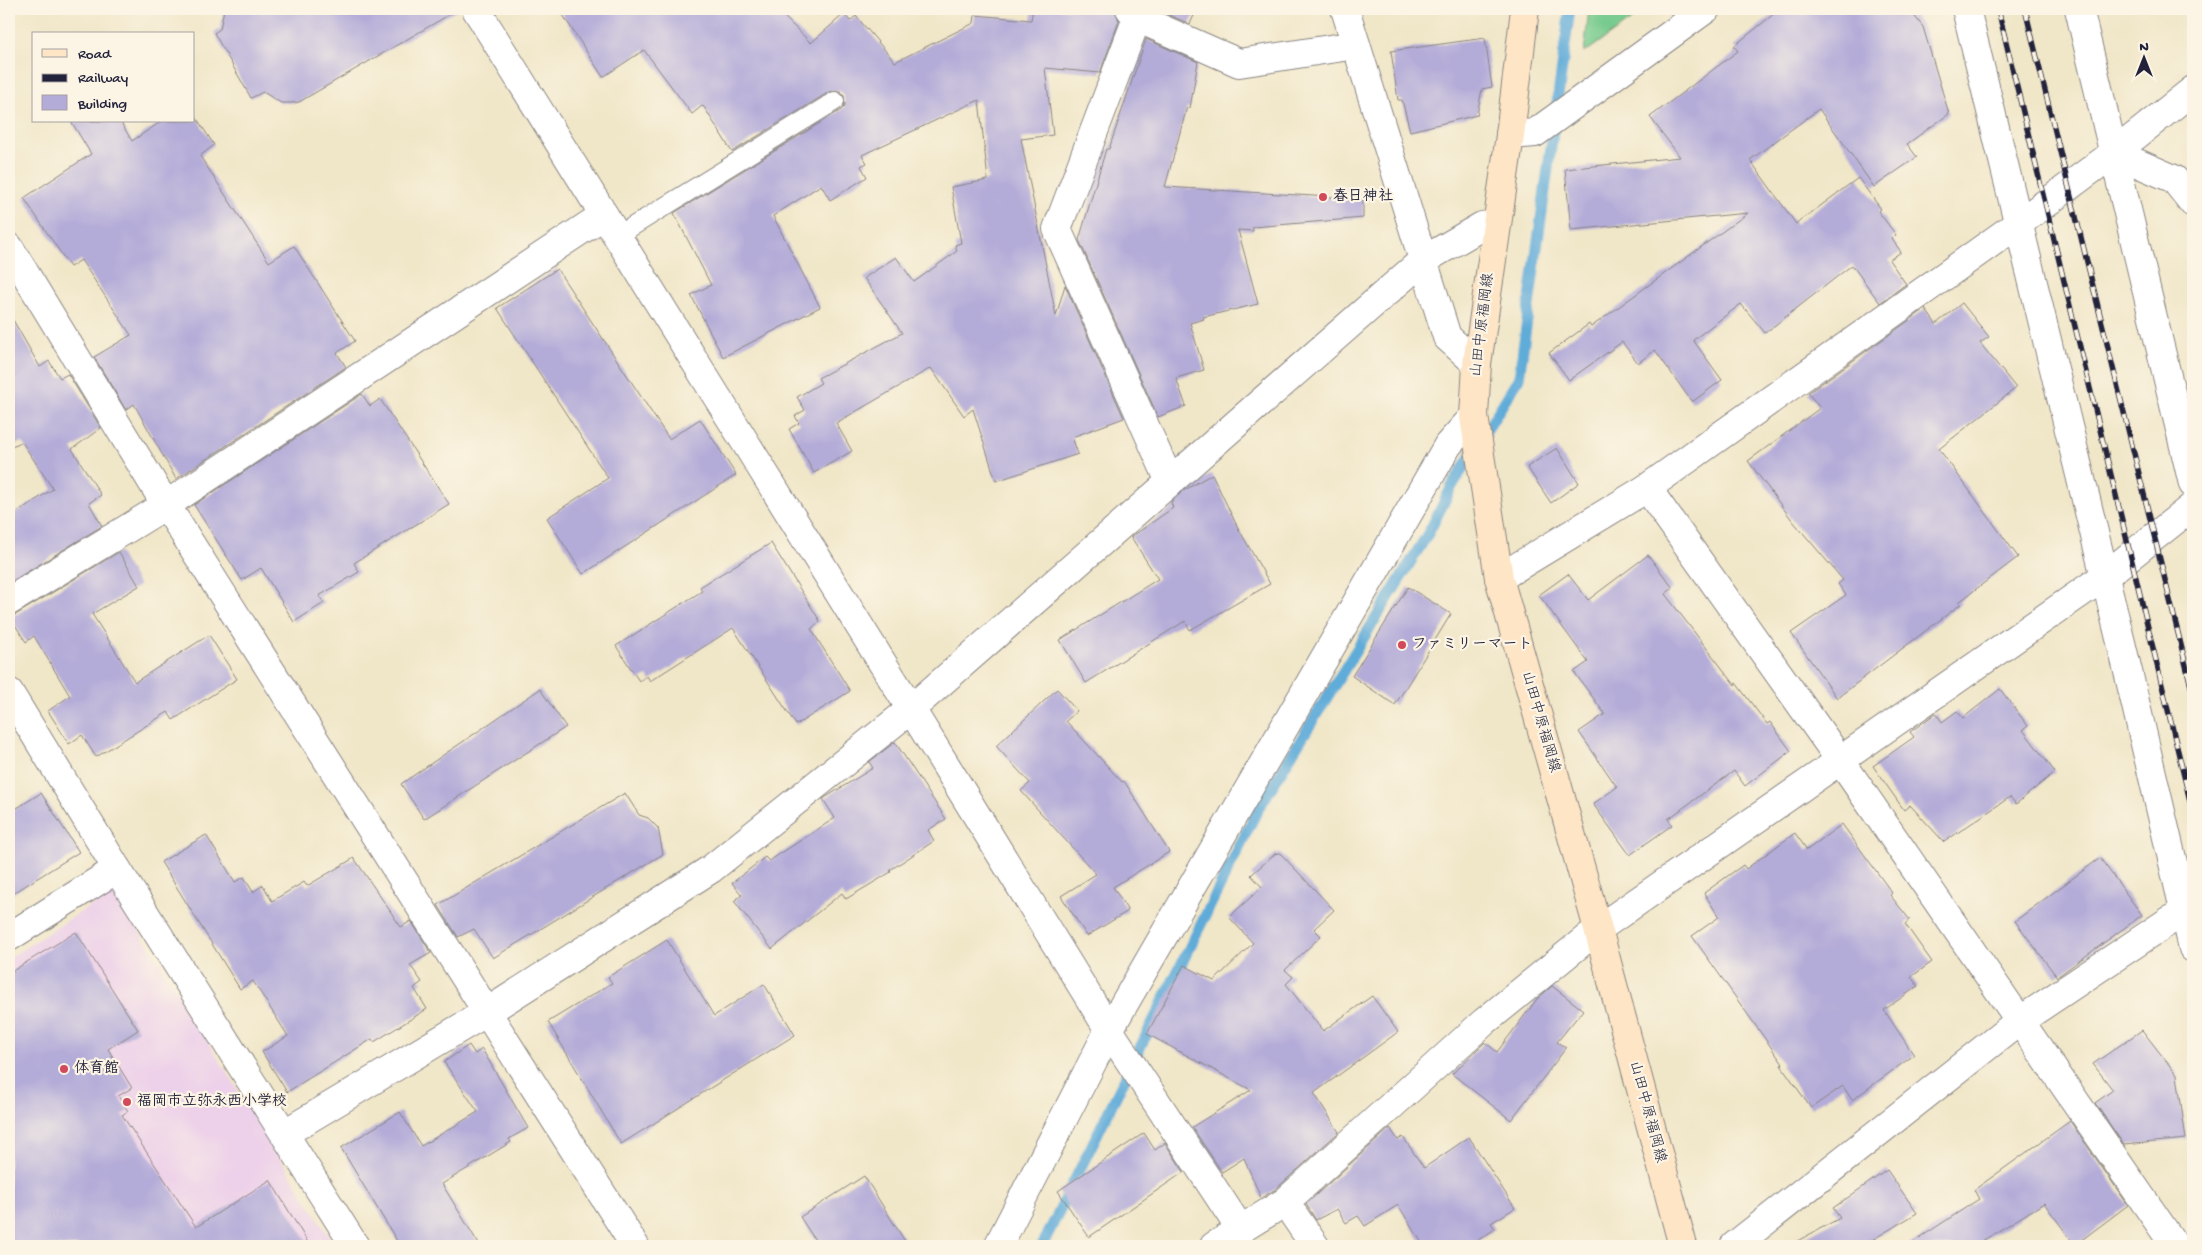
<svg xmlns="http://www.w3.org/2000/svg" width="2202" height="1255" font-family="'Gochi Hand','Klee One',sans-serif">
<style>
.built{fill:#edd0e9}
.green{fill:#78cb8e;stroke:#4d7664}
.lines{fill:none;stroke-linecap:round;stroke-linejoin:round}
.stream{stroke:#60acd9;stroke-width:11}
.building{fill:#b4acd8}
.service-casing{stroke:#898482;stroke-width:20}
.minor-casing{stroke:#898482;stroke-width:30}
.tertiary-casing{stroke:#898482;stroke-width:30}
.secondary-casing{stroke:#898482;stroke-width:30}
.service{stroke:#fff;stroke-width:18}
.minor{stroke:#fff;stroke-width:28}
.tertiary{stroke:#fff;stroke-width:28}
.secondary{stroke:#fde5c5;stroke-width:28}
.rail-casing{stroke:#22223b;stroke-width:5.5}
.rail{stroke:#fcf5e5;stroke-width:4;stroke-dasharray:11;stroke-linecap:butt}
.poi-dot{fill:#d1495b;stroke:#fcf5e5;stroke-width:2}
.labels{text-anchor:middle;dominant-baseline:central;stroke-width:4.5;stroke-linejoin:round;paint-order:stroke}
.poi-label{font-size:15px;font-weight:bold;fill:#22223b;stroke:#fcf5e5;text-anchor:start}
.street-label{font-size:15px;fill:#22223b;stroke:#fcf5e5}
</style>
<rect width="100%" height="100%" fill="#fcf5e5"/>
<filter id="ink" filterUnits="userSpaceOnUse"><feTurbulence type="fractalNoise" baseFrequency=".02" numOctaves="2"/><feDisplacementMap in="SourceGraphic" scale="10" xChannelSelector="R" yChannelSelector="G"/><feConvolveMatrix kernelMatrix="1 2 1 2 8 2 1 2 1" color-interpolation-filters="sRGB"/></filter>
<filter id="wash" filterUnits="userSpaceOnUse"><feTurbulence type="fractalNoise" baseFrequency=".0096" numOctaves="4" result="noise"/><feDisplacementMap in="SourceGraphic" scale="20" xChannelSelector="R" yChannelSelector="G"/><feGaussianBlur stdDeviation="1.12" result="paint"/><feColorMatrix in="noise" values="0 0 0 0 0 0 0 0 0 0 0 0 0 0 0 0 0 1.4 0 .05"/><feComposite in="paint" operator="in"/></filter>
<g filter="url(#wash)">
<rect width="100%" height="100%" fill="#f0e6c8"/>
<polygon class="built" points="114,891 335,1246 9,1246 9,958"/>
<polygon class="green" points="1589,9 1647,9 1584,53"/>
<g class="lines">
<polyline class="stream" points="1042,1246 1257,811 1429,532 1452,486 1519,378 1570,9"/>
</g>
<g id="blocks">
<g class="building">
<polygon points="224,9 459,9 299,102 291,103 281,103 263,92 251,98 214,33 220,29"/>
<polygon points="559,9 776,9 811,43 844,14 850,21 856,16 895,62 974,23 975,15 1031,20 1033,9 1115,9 1119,21 1100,73 1045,68 1053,135 1021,139 1056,316 1065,285 1124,418 1072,437 1078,454 996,481 973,409 964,416 931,368 836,423 852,451 814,473 789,429 799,423 795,416 805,410 797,397 821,383 818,378 902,333 864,278 896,257 914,282 957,251 955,245 961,243 951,187 988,180 979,100 862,155 867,163 861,166 867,177 830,200 821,185 773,216 820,307 723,357 691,295 711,285 674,213 841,110 845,106 844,96 840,91 829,92 732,152 704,107 702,106 692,114 644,50 603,77"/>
<polygon points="1155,9 1197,9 1190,24"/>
<polygon points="1780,9 1909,9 1923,27 1949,114 1907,144 1917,157 1874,187 1819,109 1750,160 1796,224 1858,178 1881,209 1878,211 1896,235 1892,239 1901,252 1889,260 1906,284 1880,303 1852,265 1765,333 1741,304 1693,340 1722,380 1692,402 1655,350 1638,363 1622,342 1569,380 1549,353 1589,324 1591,327 1748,213 1571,230 1565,169 1680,157 1650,117 1738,51 1734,46"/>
<polygon points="1485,38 1492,87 1482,89 1477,115 1410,131 1402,100 1398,100 1391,51"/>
<polygon points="1146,39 1198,62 1190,108 1187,107 1165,187 1363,199 1363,218 1253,227 1253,231 1238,230 1258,304 1203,317 1204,319 1190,323 1204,370 1176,378 1186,406 1158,417 1079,240 1106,149 1109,149"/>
<polygon points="194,114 214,145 200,156 269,262 294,246 355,341 337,353 346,367 176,479 134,404 126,410 94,357 131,335 81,260 70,267 24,198 91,154 71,121 120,121 132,141 162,121 194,121"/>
<polygon points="557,269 669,439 700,419 736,475 583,574 547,518 608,478 497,308"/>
<polygon points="1962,303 1989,337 1980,343 2016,388 1939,449 2018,557 1959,602 1961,604 1837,698 1791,633 1846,595 1838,584 1843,580 1792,520 1748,461 1820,408 1808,393 1925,309 1936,324"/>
<polygon points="9,313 40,367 49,361 60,378 68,374 101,428 72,449 101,495 89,503 102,526 9,583 9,517 53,489 22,442 9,447"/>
<polygon points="362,394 370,406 380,399 449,504 354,563 359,572 319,596 324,603 294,622 261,568 242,580 194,505"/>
<polygon points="1557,448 1579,483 1551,503 1527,467"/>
<polygon points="1212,474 1237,526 1270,584 1190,630 1185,621 1086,683 1060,640 1158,579 1131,537 1173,508 1171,502 1183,491"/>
<polygon points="771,543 820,621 811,629 850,691 796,725 733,628 650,681 647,676 639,681 616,646 702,591 700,587"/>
<polygon points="119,552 139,586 92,614 135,682 209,635 237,679 173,720 168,712 96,757 82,735 69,744 48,711 70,696 34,636 26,642 10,617 17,614"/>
<polygon points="1648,555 1673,588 1665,594 1735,685 1736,683 1767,724 1770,722 1791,751 1745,786 1734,771 1668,819 1672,825 1630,855 1593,804 1617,787 1579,732 1605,714 1574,672 1588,662 1539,595 1568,574 1588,600"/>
<polygon points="1408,587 1451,614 1395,705 1352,676"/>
<polygon points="540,689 566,727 424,819 401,784"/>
<polygon points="1057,689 1077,711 1066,721 1122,782 1124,781 1169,852 1113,887 1128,911 1087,936 1061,896 1096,874 1021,791 1030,783 996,746"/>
<polygon points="2000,689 2028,726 2023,730 2055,772 2016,804 2010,797 1944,842 1910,805 1904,810 1873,766 1914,737 1910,732 1936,713 1942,722 1957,711 1963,718"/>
<polygon points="895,742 946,819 928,830 934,841 890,870 891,872 846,899 842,893 772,949 734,901 742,895 732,883 765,857 769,861 835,818 823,799 873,768 869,762"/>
<polygon points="41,793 79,852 9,896 9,813"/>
<polygon points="625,793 639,815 648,818 658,828 663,854 493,958 474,929 458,937 438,905"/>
<polygon points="1842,824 1892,893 1890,895 1910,920 1905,924 1932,962 1911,977 1918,986 1884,1010 1914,1055 1852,1100 1843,1086 1811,1108 1781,1065 1783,1064 1692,936 1719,917 1704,893 1743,865 1746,869 1795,833 1807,850"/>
<polygon points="206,835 235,882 244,877 253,892 263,885 272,901 304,882 307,886 354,858 401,927 411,921 431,953 410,965 422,982 414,988 427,1009 374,1042 372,1039 287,1092 262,1052 288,1036 253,981 240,989 161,862"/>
<polygon points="1279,852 1334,910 1314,929 1321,936 1285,970 1293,977 1286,984 1323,1031 1372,996 1398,1032 1314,1093 1339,1132 1276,1189 1261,1198 1244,1158 1222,1172 1192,1127 1251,1090 1147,1034 1184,965 1214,981 1253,943 1229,917 1262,887 1251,875 1276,853 1277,854"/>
<polygon points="2100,858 2142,915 2057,977 2015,921"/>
<polygon points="76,932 138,1030 108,1049 132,1088 118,1096 128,1111 122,1115 196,1227 270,1180 310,1246 9,1246 9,973"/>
<polygon points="667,940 714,1016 764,984 795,1035 621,1144 548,1022 612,983 608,977"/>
<polygon points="1552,986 1583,1010 1557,1042 1566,1048 1511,1120 1452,1074 1485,1042 1497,1052 1537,999"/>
<polygon points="2142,1030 2177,1075 2186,1139 2124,1145 2095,1103 2113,1090 2093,1064"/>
<polygon points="469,1045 475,1054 482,1049 528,1128 509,1139 511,1142 442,1184 480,1246 400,1246 341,1148 400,1112 421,1146 478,1112 444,1062"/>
<polygon points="2070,1121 2128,1205 2075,1245 2044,1203 1974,1246 1907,1246 1979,1199 1974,1190"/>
<polygon points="1390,1128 1398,1140 1403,1137 1424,1168 1469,1137 1515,1208 1491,1223 1495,1229 1469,1246 1424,1246 1398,1205 1365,1226 1358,1216 1346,1223 1337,1209 1316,1220 1306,1204"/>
<polygon points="1144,1133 1155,1150 1165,1143 1184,1172 1089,1237 1058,1191"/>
<polygon points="1887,1170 1917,1213 1862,1246 1788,1246 1840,1218 1833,1208"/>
<polygon points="864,1176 908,1246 819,1246 800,1217"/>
</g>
</g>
</g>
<g filter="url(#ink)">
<use href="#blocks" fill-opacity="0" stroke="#898482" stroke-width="1"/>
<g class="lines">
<g class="service-casing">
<polyline id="service" points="617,236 835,101"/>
</g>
<g class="minor-casing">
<g id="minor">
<polyline points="1130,9 1137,18 1057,229 1170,482"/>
<polyline points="1345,9 1447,337 1477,364"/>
<polyline points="1137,18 1239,63 1356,45"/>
<polyline points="1510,135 1535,133 1706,9"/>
<polyline points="2114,153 2174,179 2193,203"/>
<polyline points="9,247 166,505 635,1246"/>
<polyline points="1647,488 1840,760 2175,1246"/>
<polyline points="1499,578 1647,488 2019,223 2114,153 2193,90"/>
<polyline points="9,601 166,505 604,215"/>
<polyline points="9,692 117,869 9,937"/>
<polyline points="911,709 1109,1030 1241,1230"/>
<polyline points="285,1133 487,1012 711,869 911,709 1422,261 1482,226 1497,224"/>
<polyline points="1285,1202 1315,1246"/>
<polyline points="998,1246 1109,1030 1448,445 1474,416"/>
<polyline points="1214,1246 1285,1202 1484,1022 1598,929 2105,576 2193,506"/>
<polyline points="1734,1246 2018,1022 2193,905"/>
</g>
</g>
<g class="tertiary-casing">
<g id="tertiary">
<polyline points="476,9 911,709"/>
<polyline points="1966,9 2126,663 2193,948"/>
<polyline points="2079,9 2193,484"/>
<polyline points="117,869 355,1246"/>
</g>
</g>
<g class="secondary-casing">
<polyline id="secondary" points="1525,9 1510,135 1477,364 1474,416 1499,578 1598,929 1683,1246"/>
</g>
<use href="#service" class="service"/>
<use href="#minor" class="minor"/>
<use href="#tertiary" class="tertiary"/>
<use href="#secondary" class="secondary"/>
<g class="rail-casing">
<g id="rail">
<polyline points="1998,9 2193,813"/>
<polyline points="2025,9 2193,694"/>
</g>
</g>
<use href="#rail" class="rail"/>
</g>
</g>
<g class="poi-dot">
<circle cx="1323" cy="197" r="5"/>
<circle cx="1402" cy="645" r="5"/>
<circle cx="64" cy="1069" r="5"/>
<circle cx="127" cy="1102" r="5"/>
</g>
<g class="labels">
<g class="poi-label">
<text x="1333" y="197">春日神社</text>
<text x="1412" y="645">ファミリーマート</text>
<text x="74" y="1069">体育館</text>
<text x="137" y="1102">福岡市立弥永西小学校</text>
</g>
<g class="street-label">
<text transform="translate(1483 325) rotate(-83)">山田中原福岡線</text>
<text transform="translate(1540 722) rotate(74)">山田中原福岡線</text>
<text transform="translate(1647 1112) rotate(75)">山田中原福岡線</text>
</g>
</g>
<rect width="2202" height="1255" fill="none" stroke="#fcf5e5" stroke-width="30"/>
<rect x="32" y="32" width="162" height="90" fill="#fcf5e5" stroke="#a5a1a1"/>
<rect x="42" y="49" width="25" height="8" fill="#fde5c5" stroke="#a5a1a1"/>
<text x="78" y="58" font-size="15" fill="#22223b">Road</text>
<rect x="42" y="74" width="25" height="8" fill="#22223b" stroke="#a5a1a1"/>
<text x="78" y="82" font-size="15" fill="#22223b">Railway</text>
<rect x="42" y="95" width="25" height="15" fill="#b4acd8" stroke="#a5a1a1"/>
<text x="78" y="108" font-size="15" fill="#22223b">Building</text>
<g transform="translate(2144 58)" stroke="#fcf5e5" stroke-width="4" paint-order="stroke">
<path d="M0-4L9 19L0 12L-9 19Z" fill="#22223b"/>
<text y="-8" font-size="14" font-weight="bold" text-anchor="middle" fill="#22223b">N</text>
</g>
</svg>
